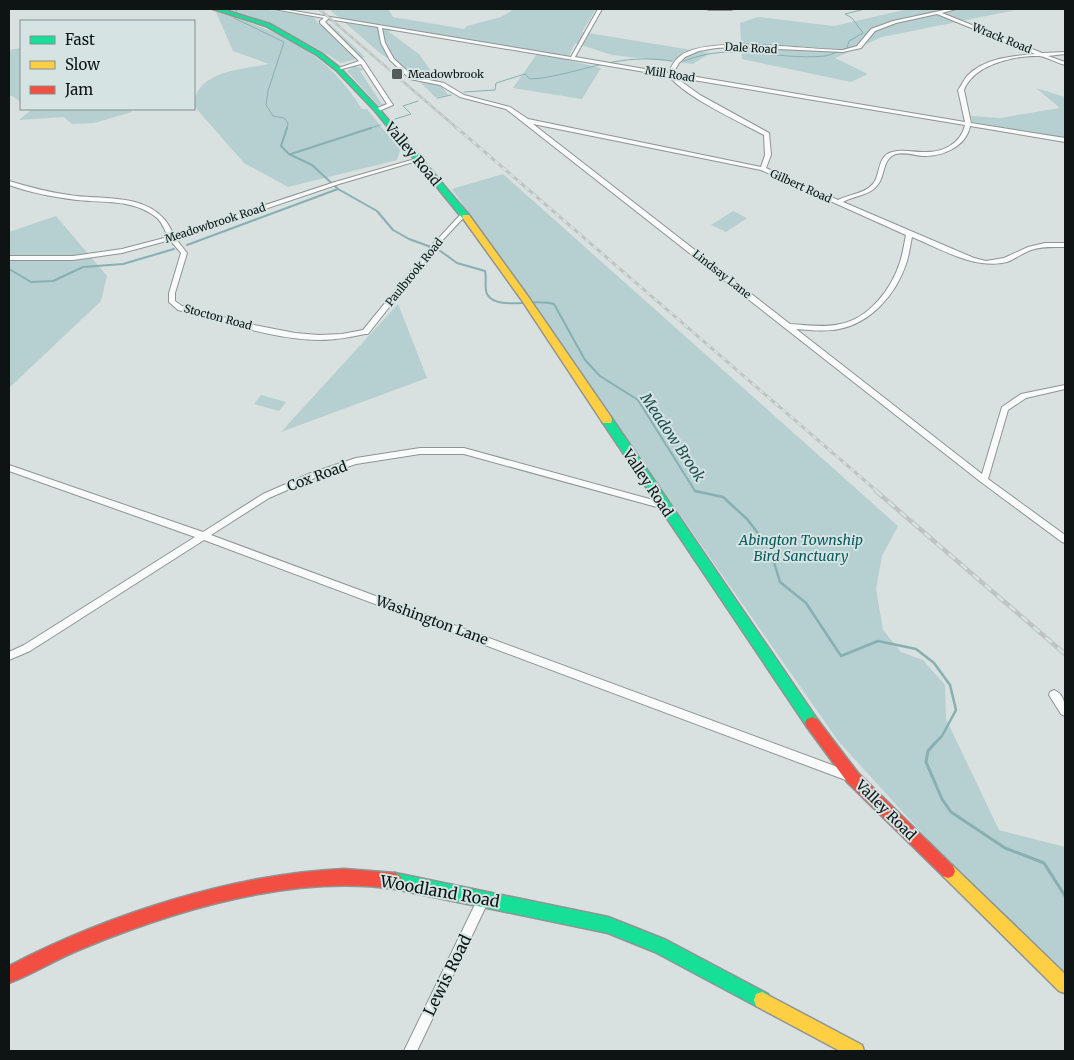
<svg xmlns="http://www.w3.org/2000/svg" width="1074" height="1060" font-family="Merriweather,serif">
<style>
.green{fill:#b6cfd0}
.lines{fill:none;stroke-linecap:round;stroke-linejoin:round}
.stream-far3{stroke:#87b0b2;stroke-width:1}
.stream-far2{stroke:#87b0b2;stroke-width:2}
.stream-far1{stroke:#87b0b2;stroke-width:2.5}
.stream{stroke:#87b0b2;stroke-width:3}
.street-casing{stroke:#8f9494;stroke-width:2}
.fast-casing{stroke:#8f9494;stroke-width:3}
.slow-casing{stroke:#8f9494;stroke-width:3}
.jam-casing{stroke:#8f9494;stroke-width:3}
.street{fill:#f9fafa;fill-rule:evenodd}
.fast{fill:#16e098;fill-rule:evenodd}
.slow{fill:#ffcf43;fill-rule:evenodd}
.jam{fill:#f24e42;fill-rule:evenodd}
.rail-far2-casing{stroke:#c0c3c3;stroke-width:2.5}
.rail-far1-casing{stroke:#c0c3c3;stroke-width:3}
.rail-casing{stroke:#c0c3c3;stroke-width:4.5}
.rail-far2{stroke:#d5e3e3;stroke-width:1;stroke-dasharray:4.5;stroke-linecap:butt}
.rail-far1{stroke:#d5e3e3;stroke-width:2;stroke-dasharray:5;stroke-linecap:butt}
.rail{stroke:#d5e3e3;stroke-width:2.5;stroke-dasharray:8;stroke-linecap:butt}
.poi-dot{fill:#555b5b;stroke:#d5e3e3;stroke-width:2}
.labels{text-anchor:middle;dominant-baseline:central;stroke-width:4;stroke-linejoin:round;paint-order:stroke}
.far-street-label{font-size:11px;fill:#0e1313;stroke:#d5e3e3}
.far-poi-label{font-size:11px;fill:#0e1313;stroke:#d5e3e3;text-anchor:start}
.street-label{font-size:14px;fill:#0e1313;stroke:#d5e3e3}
.park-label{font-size:14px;font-style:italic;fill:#065a5d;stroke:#d5e3e3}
.water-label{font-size:15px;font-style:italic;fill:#1b4d4f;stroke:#d5e3e3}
.near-street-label{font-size:16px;fill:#0e1313;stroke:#d5e3e3}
</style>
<rect width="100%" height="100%" fill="#d8e0e0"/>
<g class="green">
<path d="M218 9H261L313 16 319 24H330L365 57 341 63C298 35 267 23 218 9Z"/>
<polygon points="329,9 390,9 389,10 393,17 464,29 467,26 501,17 514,9 596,9 582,32 710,53 693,64 612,55 575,43 567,60 601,68 582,99 513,88 539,51 393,28 389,32 419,54 448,95 435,97 414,76 380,53"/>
<polygon points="908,9 1016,10 882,37 835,58 868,74 851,82 742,59 740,23 758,17 834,26"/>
<path d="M216 12C279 30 327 52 362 109H367L400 150 397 160 288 187 244 163 194 106C194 71 244 69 269 64L233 51Z"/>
<polygon points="21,48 21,102 12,96 9,96 9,50"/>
<polygon points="355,66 364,69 360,71 381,103 384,105 378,105 347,71"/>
<polygon points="1036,88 1065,97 1065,138 972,122 971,116 1000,118 1060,108"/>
<polygon points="30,109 130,109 132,112 94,123 72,124 64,117 19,120 31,110"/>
<polygon points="503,174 898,526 882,556 876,589 883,630 901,652 923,660 945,685 946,719 999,830 1065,847 1065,977 973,889 839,742 452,189"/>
<polygon points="733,211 747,218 726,232 711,225"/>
<polygon points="56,216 107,276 101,301 9,388 9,232"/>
<polygon points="398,304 427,378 281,432"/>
<polygon points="261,395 286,402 279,411 254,404"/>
</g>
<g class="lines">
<g class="stream-far3">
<polyline points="237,9 234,18 284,42 268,91 266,105 273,116 284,118 288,123 287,129"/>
<path d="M684 61C734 41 775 61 825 56 833 55 839 50 847 48L849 41 863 33 852 18 845 14 865 9"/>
<path d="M464 92 495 90 496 83 525 74 530 79 542 78C591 70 619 53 672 61"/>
<polyline points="437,98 451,95"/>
<polyline points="395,119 411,114 403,106 418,101"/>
<polyline points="368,129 380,125"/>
</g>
<g class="stream-far2">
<path d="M287 128 281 146 289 154 312 165 338 189 377 211 393 230 409 239 439 250 457 263 485 271C487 278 484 288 487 294 497 312 536 297 554 304L585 360 600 376 638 400 695 491 699 492"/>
<polyline points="291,154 371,128"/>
<polyline points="187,245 338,189"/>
<polyline points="9,269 31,282 53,281 83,267 123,264 174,249"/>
</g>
<polyline class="stream-far1" points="695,491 723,497 747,519 770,549 780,582 806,603 841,656 878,641 916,649 934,663 950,685 956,710 942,736 934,744"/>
<polyline class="stream" points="935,743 928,751 926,762 942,799 951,812 1005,848 1044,863 1065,896"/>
<g class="street-casing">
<g id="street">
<path d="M274 9H282L571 57 598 9H602L575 57 668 73C671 67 674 61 679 57 705 34 807 50 843 50L857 46 871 29 893 21 949 9H956L942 13 1042 53 1065 52V54L1048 56 1065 62V65C1057 63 1047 57 1039 56 1018 55 983 63 970 80 967 83 965 87 964 90L971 123 1065 138V142L970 126C966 147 942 157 922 156 914 155 904 152 896 154 883 158 885 174 879 183 871 196 855 195 843 202L974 258 986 261 1004 258 1028 247 1045 243H1065V247C1054 247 1042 246 1031 250 1023 253 1015 259 1007 262 975 270 941 249 912 237 910 246 909 256 906 264 896 294 871 323 839 329 825 332 810 330 796 329L982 474 1002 407 1021 394 1065 385V389L1026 398 1008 410 988 479 1065 535V543L1062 542 981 482 506 109 460 97 440 85 410 79 390 60 381 43 378 27 328 19 325 22 364 61 393 105 379 111H375V109L387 104 361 64 338 70 336 69 359 61 320 23V21L324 18ZM937 14 1035 54C1012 56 984 58 967 76 964 80 961 86 958 90L965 122 673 73 679 63 685 57 699 51 716 48 737 47 843 52 861 48 875 31 896 23ZM382 28 669 76C687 98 738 121 764 135L765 155 761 167 528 119 510 107 464 95 444 83 414 77 394 59 385 43ZM675 77 965 125C961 144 942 153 923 152 913 152 903 149 892 152 877 156 881 174 873 184 864 194 849 194 838 200L766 168 771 155 769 133 700 95ZM533 124 761 170 906 235C904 244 903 253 900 262 892 288 869 319 840 324 824 328 806 325 790 324Z"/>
<polygon points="707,9 733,9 731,10 709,10"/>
<path d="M415 159 420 160 339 184 176 239 187 253 175 293V301L182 306 249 324 295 333 319 335 342 334 363 330 434 243 462 213H466V215L438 245 368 334H365C350 337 335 340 320 340 272 340 224 321 178 310L169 302V293L181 253 170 240 122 253 73 260H9V256H73L122 249 168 237C165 230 162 222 156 217 133 199 104 203 77 200 54 197 31 193 9 185V181C29 187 48 192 69 195 99 200 142 193 164 219 168 223 171 230 174 235L335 182Z"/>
<polygon points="420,448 464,448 664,503 668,506 664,509 464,454 420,454 356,464 317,477 269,498 211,535 851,772 855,773 856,777 855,781 851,782 204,540 30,651 9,660 9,652 24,645 195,537 9,471 9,465 203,532 263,494 311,473 356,458"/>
<path d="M1054 690C1065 695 1065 705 1065 716L1061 714 1049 695 1050 692Z"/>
<polygon points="484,892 488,894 490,898 488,902 417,1051 404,1051 480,894"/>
</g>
</g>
<g class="fast-casing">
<g id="fast">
<polygon points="213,9 221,9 270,24 321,53 340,68 379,109 469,215 469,219 463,219 375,111 336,70 317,55 266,26"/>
<polygon points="607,416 611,417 817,719 819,723 817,727 812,729 807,727 603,423 602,420 603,417"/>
<polygon points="395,873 608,917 666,940 768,994 770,1000 768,1006 762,1008 756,1006 655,952 608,933 395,889 390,886 387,881 390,876"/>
</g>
</g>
<g class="slow-casing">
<g id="slow">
<polygon points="463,215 469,215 527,295 611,417 612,420 611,423 603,423 521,299 462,217"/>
<polygon points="948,864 953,866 1065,974 1065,993 1059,991 943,876 941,871 943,866"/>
<polygon points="762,992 862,1045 864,1051 840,1051 756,1006 754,1000 756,994"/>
</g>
</g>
<g class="jam-casing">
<g id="jam">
<polygon points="812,717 817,719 858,773 953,866 955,871 953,876 948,878 943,876 848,783 807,727 805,723 807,719"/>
<path d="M344 869 395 873 400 876 403 881 400 886 395 889C293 874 175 910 81 949 56 959 33 974 9 983V966C107 915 233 874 344 869Z"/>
</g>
</g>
<use href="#street" class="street"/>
<use href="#fast" class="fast"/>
<use href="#slow" class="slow"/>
<use href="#jam" class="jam"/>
<g class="rail-far2-casing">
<polyline id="rail-far2" points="319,9 458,129"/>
</g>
<g class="rail-far1-casing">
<polyline id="rail-far1" points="457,128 878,492"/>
</g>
<g class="rail-casing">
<polyline id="rail" points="876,491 1065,654"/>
</g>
<use href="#rail-far2" class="rail-far2"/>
<use href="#rail-far1" class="rail-far1"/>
<use href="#rail" class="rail"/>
</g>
<rect class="poi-dot" x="391" y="68" width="12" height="12" rx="2.5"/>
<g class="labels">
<g class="far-street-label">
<text transform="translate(1002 38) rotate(22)">Wrack Road</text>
<text transform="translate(751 48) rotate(3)">Dale Road</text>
<text transform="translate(670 74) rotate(9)">Mill Road</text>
<text transform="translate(801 186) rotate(24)">Gilbert Road</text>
<text transform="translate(215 223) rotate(-18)">Meadowbrook Road</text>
<text transform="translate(414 272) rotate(-51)">Paulbrook Road</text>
<text transform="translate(722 274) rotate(38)">Lindsay Lane</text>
<text transform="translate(218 317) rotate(15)">Stocton Road</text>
</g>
<g class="far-poi-label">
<text x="408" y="74">Meadowbrook</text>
</g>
<g class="street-label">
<text transform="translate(413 154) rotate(50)">Valley Road</text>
<text transform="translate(317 476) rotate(-20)">Cox Road</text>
<text transform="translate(648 483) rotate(56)">Valley Road</text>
<text transform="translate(432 620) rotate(20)">Washington Lane</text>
<text transform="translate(886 810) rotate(45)">Valley Road</text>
</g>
<g class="park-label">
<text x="801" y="540">Abington Township<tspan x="801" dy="16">Bird Sanctuary</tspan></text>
</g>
<g class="water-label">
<text transform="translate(673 437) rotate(56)">Meadow Brook</text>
</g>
<g class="near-street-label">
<text transform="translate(440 891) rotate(10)">Woodland Road</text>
<text transform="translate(447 975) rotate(-64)">Lewis Road</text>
</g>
</g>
<rect width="1074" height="1060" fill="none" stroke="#0e1313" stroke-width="20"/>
<rect x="20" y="20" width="175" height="90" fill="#d5e3e3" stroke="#859090"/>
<rect x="30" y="36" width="25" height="8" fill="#16e098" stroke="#859090"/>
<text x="65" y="45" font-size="15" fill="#0e1313">Fast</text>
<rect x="30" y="61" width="25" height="8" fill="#ffcf43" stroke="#859090"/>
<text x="65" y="70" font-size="15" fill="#0e1313">Slow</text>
<rect x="30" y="86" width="25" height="8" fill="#f24e42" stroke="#859090"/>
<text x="65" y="95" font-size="15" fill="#0e1313">Jam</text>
</svg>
